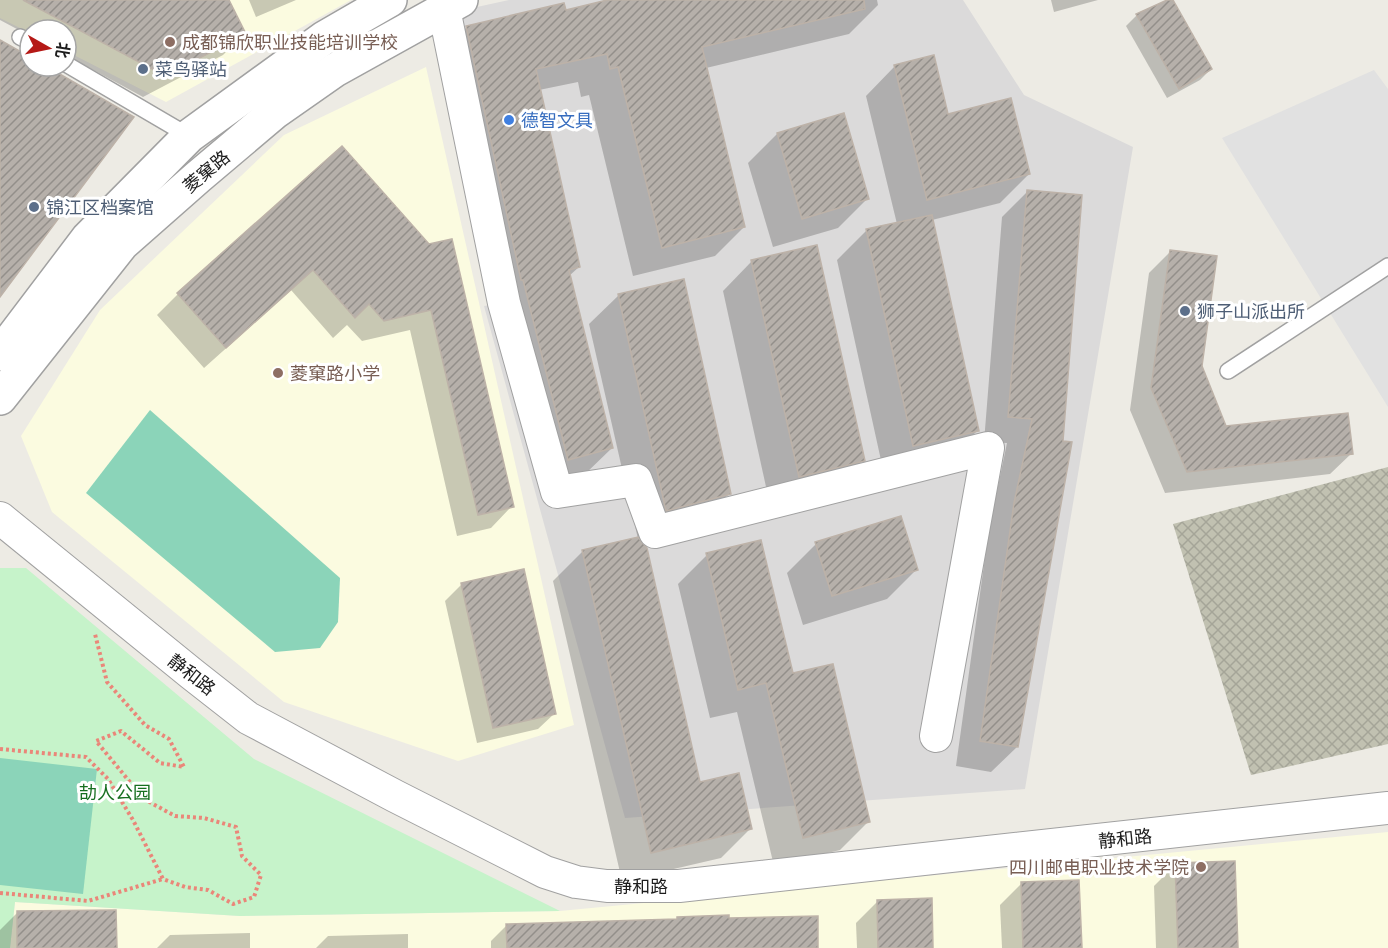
<svg xmlns="http://www.w3.org/2000/svg" width="1388" height="948" font-family="Lato,'Noto Sans SC',sans-serif">
<style>
.residential{fill:#dbdada}
.education{fill:#fbfbe0}
.construction{fill:url(#construction-cross-hatch)}
.park{fill:#c6f3ca}
.pitch{fill:#8bd4b9}
.parking{fill:#e1e1e1}
.shadow{fill:#0003}
.building{fill:url(#building-hatch);stroke:#bdb2a8;stroke-width:1.5}
.lines{fill:none;stroke-linecap:round;stroke-linejoin:round}
.service-casing{stroke:#a1a1a1;stroke-width:18}
.minor-casing{stroke:#a1a1a1;stroke-width:34}
.tertiary-casing{stroke:#a1a1a1;stroke-width:36}
.path{stroke:#ea8679;stroke-width:4;stroke-dasharray:3 3;stroke-linecap:butt}
.service{stroke:#fff;stroke-width:15}
.minor{stroke:#fff;stroke-width:32}
.tertiary{stroke:#fff;stroke-width:33}
.education-dot{fill:#8d6e63;stroke:#fff;stroke-width:2}
.service-dot{fill:#5c6f8a;stroke:#fff;stroke-width:2}
.shop-dot{fill:#3f7fe0;stroke:#fff;stroke-width:2}
.labels{text-anchor:middle;dominant-baseline:central;stroke-width:6;stroke-linejoin:round;paint-order:stroke}
.education-label{font-size:18px;fill:#785e54;stroke:#fff;text-anchor:start}
.service-label{font-size:18px;fill:#4e5e75;stroke:#fff;text-anchor:start}
.shop-label{font-size:18px;fill:#366cbe;stroke:#fff;text-anchor:start}
.street-label{font-size:18px;fill:#1d1d1d;stroke:#fff}
.park-label{font-size:18px;fill:#176f20;stroke:#fff}
</style>
<defs>
<pattern id="construction-cross-hatch" width="8" height="8" patternUnits="userSpaceOnUse" patternTransform="scale(1.5)"><rect width="8" height="8" fill="#c1c1b1"/><path d="M0 0l8 8M0 8l8-8" fill="none" stroke="#a5a598"/></pattern>
<pattern id="building-hatch" width="6" height="6" patternUnits="userSpaceOnUse" patternTransform="scale(1.5)"><rect width="6" height="6" fill="#b6b0aa"/><path d="M-1 1l2-2M0 6l6-6M5 7l2-2" fill="none" stroke="#938f8a"/></pattern>
</defs>
<rect width="100%" height="100%" fill="#edebe4"/>
<polygon class="residential" points="509,0 963,0 1024,95 1133,147 1025,789 625,818 484,306 504,303 454,12"/>
<g class="education">
<polygon points="0,0 351,0 166,102 66,51 66,30 30,30 30,33 0,18"/>
<polygon points="426,67 574,725 458,761 284,702 52,512 21,436 100,310 284,135"/>
<polygon points="1388,832 1388,948 10,948 15,902 240,916 560,911"/>
</g>
<polygon class="construction" points="1388,467 1388,744 1251,775 1173,524"/>
<polygon class="park" points="0,568 26,568 254,759 560,911 240,916 15,902 10,948 0,948"/>
<g class="pitch">
<polygon points="150,410 340,578 338,622 320,648 275,652 86,493"/>
<polygon points="0,758 97,769 83,894 0,885"/>
</g>
<polygon class="parking" points="1374,70 1388,89 1388,407 1222,138"/>
<g class="shadow">
<polygon points="0,0 227,0 244,34 223,55 143,97 66,55 66,30 30,30 30,36 0,20"/>
<polygon points="249,0 296,0 256,17"/>
<polygon points="614,0 877,0 878,5 849,34 706,68 744,227 715,256 633,276 589,95 581,97 578,82 539,90 579,267 569,276 612,448 582,477 539,488 495,308 492,309 437,56 467,27 565,12"/>
<polygon points="1051,0 1098,0 1054,12"/>
<polygon points="1137,15 1211,69 1200,80 1167,98 1126,26"/>
<polygon points="895,66 947,116 1029,174 1000,203 932,220 977,431 948,460 884,474 837,260 866,231 897,224 866,96"/>
<polygon points="777,134 867,199 838,228 773,247 748,163"/>
<polygon points="1027,192 1081,196 1017,747 991,772 956,766 989,529 1007,443 984,442 1002,217"/>
<polygon points="429,246 512,506 491,528 457,536 410,330 362,341 347,325 333,338 291,290 204,368 157,315 178,294"/>
<polygon points="1170,252 1200,366 1225,428 1352,453 1330,474 1165,493 1130,410 1149,273"/>
<polygon points="752,261 863,460 834,489 770,505 723,291"/>
<polygon points="619,295 729,494 700,523 638,539 589,324"/>
<polygon points="816,544 916,570 887,599 803,625 787,573"/>
<polygon points="582,552 699,783 750,829 721,858 622,881 553,581"/>
<polygon points="707,555 791,675 869,821 840,850 774,866 737,712 710,718 678,584"/>
<polygon points="461,585 555,713 538,729 477,743 445,601"/>
<polygon points="1175,865 1237,948 1156,948 1154,886"/>
<polygon points="1021,884 1080,948 1002,948 1000,905"/>
<polygon points="877,902 932,948 857,948 856,923"/>
<polygon points="18,912 115,948 0,948 0,930"/>
<polygon points="678,918 817,948 491,948 491,941 507,925 676,920"/>
<polygon points="250,933 250,948 157,948 170,935"/>
<polygon points="408,934 408,948 316,948 328,936"/>
</g>
<g class="building">
<polygon points="23,0 229,0 246,34 165,76"/>
<polygon points="607,0 864,0 865,9 702,47 745,227 662,248 618,67 610,69 607,54 536,69 580,267 569,270 613,448 568,460 523,280 521,280 466,26 564,3 566,10"/>
<polygon points="1167,0 1173,0 1212,69 1179,89 1136,14"/>
<polygon points="0,40 30,57 30,66 46,66 134,117 0,297"/>
<polygon points="934,55 948,114 1011,98 1030,174 927,200 894,65"/>
<polygon points="844,113 869,199 802,219 777,133"/>
<polygon points="342,146 429,244 452,239 514,507 478,515 431,310 384,321 369,304 355,318 313,270 226,348 177,293"/>
<polygon points="1027,190 1082,195 1063,441 1072,442 1018,747 980,741 1014,503 1032,419 1008,417"/>
<polygon points="932,215 979,431 913,446 866,229"/>
<polygon points="817,245 865,461 799,477 751,260"/>
<polygon points="1170,250 1217,256 1202,366 1226,426 1348,413 1353,454 1187,472 1151,388"/>
<polygon points="684,279 731,494 666,511 618,294"/>
<polygon points="901,516 918,570 832,596 815,542"/>
<polygon points="638,537 647,548 700,782 739,773 752,829 651,853 582,550"/>
<polygon points="761,540 793,673 833,664 870,822 803,838 766,683 738,690 706,553"/>
<polygon points="524,569 556,714 493,728 461,583"/>
<polygon points="1235,861 1238,948 1178,948 1175,863"/>
<polygon points="1079,880 1082,948 1023,948 1021,882"/>
<polygon points="932,898 933,948 878,948 877,900"/>
<polygon points="116,910 117,948 17,948 17,911"/>
<polygon points="729,915 729,918 818,916 818,948 507,948 506,924 677,919 677,917"/>
</g>
<g class="lines">
<g class="service-casing">
<g id="service">
<polyline points="20,37 30,42"/>
<polyline points="66,64 189,136"/>
<polyline points="1228,371 1388,266"/>
</g>
</g>
<g class="minor-casing">
<g id="minor">
<polyline points="444,9 504,303 557,492 636,480 655,532 988,448 936,736"/>
<polyline points="0,518 192,674 248,718 395,796 545,872 576,882 607,886 679,886 1388,808"/>
</g>
</g>
<g class="tertiary-casing">
<g id="tertiary">
<polyline points="0,354 88,238 189,136 324,38 390,0"/>
<polyline points="0,398 122,244 198,177 275,112 335,70 461,0"/>
</g>
</g>
<g class="path">
<polyline points="0,749 86,757 108,779 133,820 163,879 185,887 208,890 233,904 254,897 261,875 242,856 236,827 204,818 175,816 144,799 96,741 121,731 160,763 184,767 169,739 145,725 107,682 95,634"/>
<polyline points="0,893 88,901 163,879"/>
</g>
<use href="#service" class="service"/>
<use href="#minor" class="minor"/>
<use href="#tertiary" class="tertiary"/>
</g>
<g class="education-dot">
<circle cx="170" cy="42" r="6"/>
<circle cx="278" cy="373" r="6"/>
<circle cx="1201" cy="867" r="6"/>
</g>
<g class="service-dot">
<circle cx="143" cy="69" r="6"/>
<circle cx="34" cy="207" r="6"/>
<circle cx="1185" cy="311" r="6"/>
</g>
<circle class="shop-dot" cx="509" cy="120" r="6"/>
<g class="labels">
<g class="education-label">
<text x="182" y="42">成都锦欣职业技能培训学校</text>
<text x="290" y="373">菱窠路小学</text>
<text x="1189" y="867" text-anchor="end">四川邮电职业技术学院</text>
</g>
<g class="service-label">
<text x="155" y="69">菜鸟驿站</text>
<text x="46" y="207">锦江区档案馆</text>
<text x="1197" y="311">狮子山派出所</text>
</g>
<g class="shop-label">
<text x="521" y="120">德智文具</text>
</g>
<g class="street-label">
<text transform="translate(206 171) rotate(-40)">菱窠路</text>
<text transform="translate(192 674) rotate(38)">静和路</text>
<text transform="translate(1125 838) rotate(-6)">静和路</text>
<text x="641" y="886">静和路</text>
</g>
<g class="park-label">
<text x="115" y="792">劼人公园</text>
</g>
</g>
<g transform="translate(48 48) rotate(99)"><circle r="28" fill="#ffffff" stroke="#a5a5a5" stroke-width="1.5"/>
<path d="M0-4.5L10 22L0 15L-10 22Z" fill="#b51916"/>
<text y="-9" font-size="16" font-weight="bold" text-anchor="middle" fill="#1d1d1d">北</text>
</g>
</svg>
